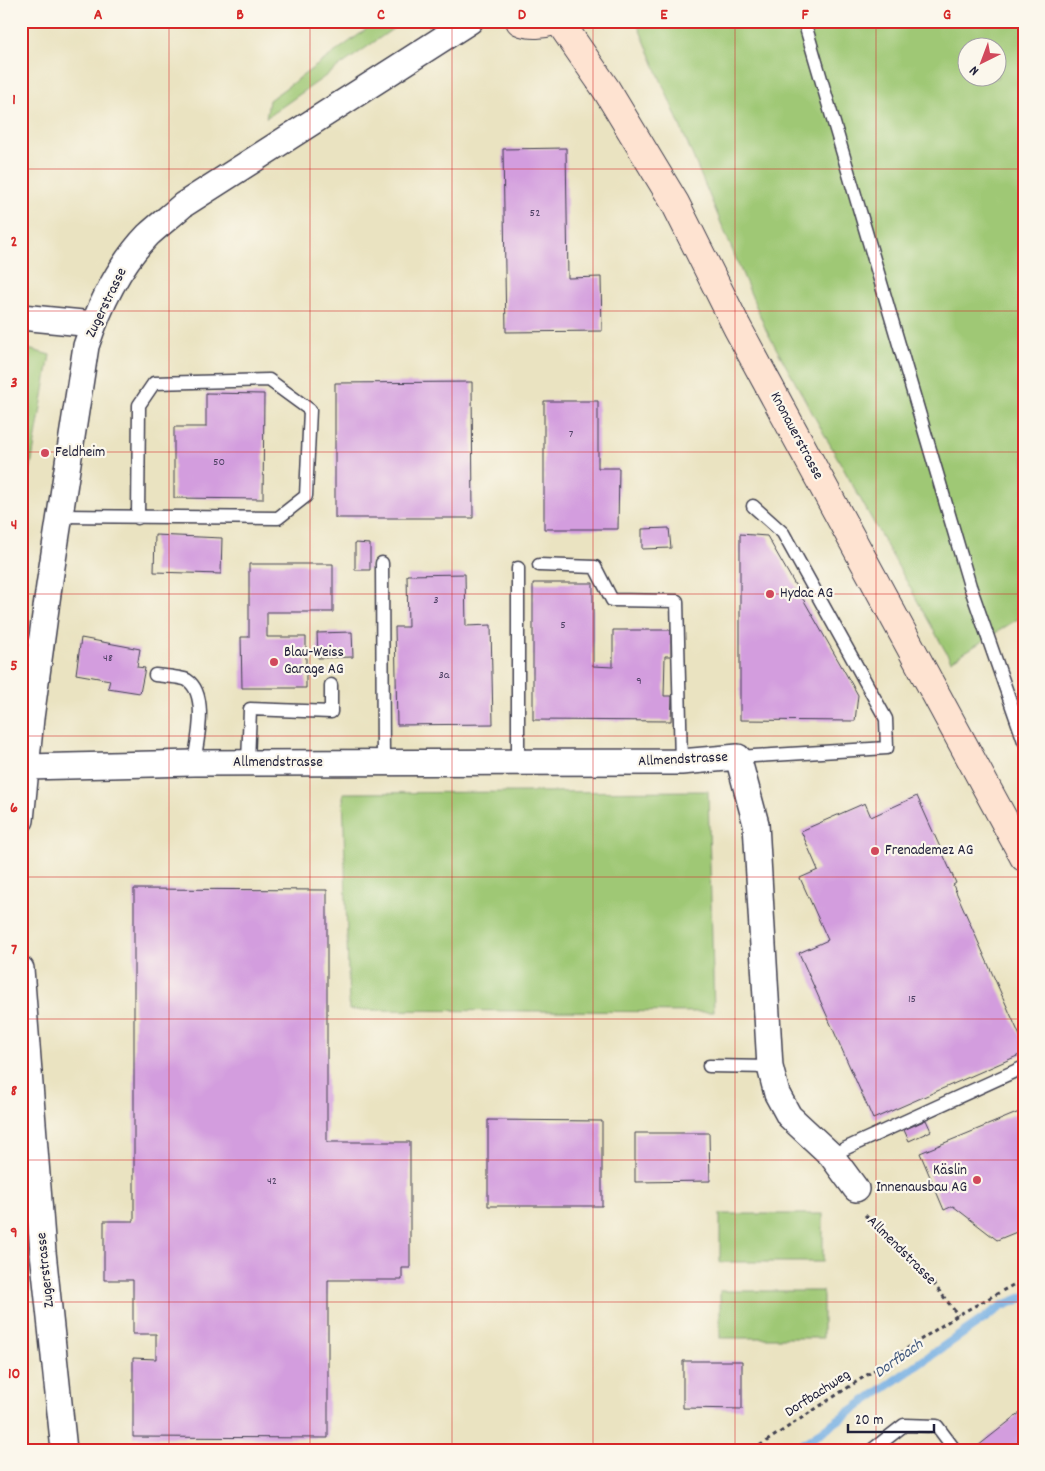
<svg xmlns="http://www.w3.org/2000/svg" width="1045" height="1471" font-family="Dekko,sans-serif">
<style>
.green{fill:#9fc874;stroke:#607558;fill-rule:evenodd}
.lines{fill:none;stroke-linecap:round;stroke-linejoin:round}
.stream{stroke:#70ace2;stroke-width:9}
.building{fill:#d39dde}
.lane-casing{stroke:#403f4f;stroke-width:15}
.street-casing{stroke:#403f4f;stroke-width:28}
.secondary-casing{stroke:#403f4f;stroke-width:30}
.path{stroke:#403f4f;stroke-width:3;stroke-dasharray:4 4;stroke-linecap:butt}
.lane{stroke:#fff;stroke-width:12}
.street{stroke:#fff;stroke-width:25}
.secondary{stroke:#fee3d1;stroke-width:28}
.grid{fill:none;stroke:#d62828;stroke-width:1;stroke-opacity:0.55}
.poi-dot{fill:#d1495b;stroke:#fbf7ec;stroke-width:2}
.labels{text-anchor:middle;dominant-baseline:central;stroke-width:4.5;stroke-linejoin:round;paint-order:stroke}
.number-label{font-size:12px;fill:#4e4164}
.street-label{font-size:15px;fill:#22223b;stroke:#fbf7ec}
.poi-label{font-size:15px;fill:#22223b;stroke:#fbf7ec;text-anchor:start}
.water-label{font-size:16px;font-style:italic;fill:#41597e;stroke:#fbf7ec}
.neatline{fill:none;stroke:#d62828;stroke-width:2}
.grid-label{font-size:16px;text-anchor:middle;font-weight:bold;fill:#d62828}
</style>
<rect width="100%" height="100%" fill="#fbf7ec"/>
<filter id="ink" filterUnits="userSpaceOnUse"><feTurbulence type="fractalNoise" baseFrequency=".02" numOctaves="2"/><feDisplacementMap in="SourceGraphic" scale="10" xChannelSelector="R" yChannelSelector="G"/><feConvolveMatrix kernelMatrix="1 2 1 2 8 2 1 2 1" color-interpolation-filters="sRGB"/></filter>
<filter id="wash" filterUnits="userSpaceOnUse"><feTurbulence type="fractalNoise" baseFrequency=".0096" numOctaves="4" result="noise"/><feDisplacementMap in="SourceGraphic" scale="20" xChannelSelector="R" yChannelSelector="G"/><feGaussianBlur stdDeviation="1.12" result="paint"/><feColorMatrix in="noise" values="0 0 0 0 0 0 0 0 0 0 0 0 0 0 0 0 0 1.4 0 .05"/><feComposite in="paint" operator="in"/></filter>
<g filter="url(#wash)">
<rect width="100%" height="100%" fill="#eae3c1"/>
<g class="green">
<polygon points="374,21 404,21 266,118 269,100 364,31"/>
<path d="M636 21H1024V615L951 661 766 330ZM968 48H998V78H968Z"/>
<polygon points="21,347 50,355 21,524"/>
<polygon points="708,791 714,1012 349,1010 343,793"/>
<rect x="720" y="1214" width="103" height="48"/>
<rect x="720" y="1291" width="103" height="47"/>
</g>
<g class="lines">
<polyline class="stream" points="795,1450 1002,1306 1024,1297"/>
</g>
<g id="blocks">
<g class="building">
<polygon points="566,148 568,278 601,277 602,331 506,332 503,149"/>
<polygon points="472,382 473,518 335,518 335,383"/>
<polygon points="206,393 264,394 263,499 174,498 174,427 206,427"/>
<polygon points="544,401 598,401 598,468 619,468 618,529 544,529"/>
<polygon points="669,528 671,548 642,549 642,529"/>
<polygon points="740,534 767,536 858,695 855,721 740,720"/>
<polygon points="155,535 222,538 221,574 154,572"/>
<polygon points="355,543 370,544 370,570 355,570"/>
<polygon points="249,564 333,564 333,612 267,612 267,637 306,637 306,688 242,688 241,637 249,637"/>
<polygon points="465,574 466,626 491,625 493,724 397,725 395,627 408,627 407,575"/>
<polygon points="533,583 593,583 593,666 613,667 613,630 671,630 671,656 665,656 664,696 672,696 671,721 533,720"/>
<polygon points="352,632 353,657 318,658 317,633"/>
<polygon points="81,638 140,649 137,667 145,668 140,693 108,688 110,680 76,674"/>
<polygon points="917,796 956,883 953,885 1024,1045 1024,1053 873,1119 799,953 828,940 800,878 818,870 801,831 865,803 871,817"/>
<polygon points="134,889 327,890 327,1142 410,1142 410,1268 402,1268 402,1280 328,1280 328,1438 133,1437 133,1358 156,1359 156,1334 133,1334 133,1280 104,1280 104,1221 134,1221"/>
<polygon points="1024,1110 1024,1229 997,1240 953,1206 944,1210 920,1153"/>
<polygon points="488,1120 602,1121 602,1206 488,1206"/>
<polygon points="926,1120 931,1131 909,1141 904,1130"/>
<polygon points="635,1133 709,1133 710,1181 635,1182"/>
<polygon points="683,1361 742,1361 742,1409 683,1408"/>
<polygon points="1021,1412 1024,1415 1024,1450 981,1450 978,1446"/>
</g>
</g>
</g>
<g filter="url(#ink)">
<use href="#blocks" fill-opacity="0" stroke="#403f4f" stroke-width="1"/>
<g class="lines">
<g class="lane-casing">
<g id="lane">
<polyline points="804,21 970,586 1024,741"/>
<polyline points="59,516 278,518 306,496 310,410 269,380 154,383 139,405 138,518"/>
<polyline points="382,563 383,763"/>
<polyline points="539,565 595,567 612,600 677,601 681,762"/>
<path d="M155 675C163 676 181 677 187 680 209 694 197 742 194 763"/>
<polyline points="738,757 887,748 886,719 783,533 753,506"/>
<polyline points="248,763 250,709 331,712 331,685"/>
<polyline points="518,763 518,568"/>
<polyline points="709,1066 770,1067"/>
<polyline points="831,1155 1024,1067"/>
<polyline points="872,1450 904,1425 937,1426 955,1450"/>
</g>
</g>
<g class="street-casing">
<g id="street">
<polyline points="21,317 93,324"/>
<polyline points="27,767 194,763 681,762 738,757 756,824 770,1067 777,1094 789,1116 831,1155 856,1189"/>
<path d="M21 820 31 718 49 586 86 346C99 307 119 265 148 235 159 225 172 215 183 205L470 21"/>
<polyline points="21,969 43,1252 64,1450"/>
</g>
</g>
<g class="secondary-casing">
<g id="secondary">
<path d="M520 21C531 26 543 24 555 21"/>
<polyline points="559,21 606,89 675,203 737,327 1024,857"/>
</g>
</g>
<g class="path">
<polyline points="865,1215 929,1278 958,1315"/>
<polyline points="753,1450 958,1315 1024,1279"/>
</g>
<use href="#lane" class="lane"/>
<use href="#street" class="street"/>
<use href="#secondary" class="secondary"/>
</g>
</g>
<path class="grid" d="M169 21V1450M310 21V1450M452 21V1450M593 21V1450M735 21V1450M876 21V1450M21 169H1024M21 311H1024M21 452H1024M21 594H1024M21 736H1024M21 877H1024M21 1019H1024M21 1160H1024M21 1302H1024"/>
<g class="poi-dot">
<circle cx="45" cy="453" r="5"/>
<circle cx="770" cy="594" r="5"/>
<circle cx="274" cy="662" r="5"/>
<circle cx="875" cy="851" r="5"/>
<circle cx="977" cy="1180" r="5"/>
</g>
<g class="labels">
<g class="number-label">
<text x="535" y="213">52</text>
<text x="571" y="434">7</text>
<text x="219" y="462">50</text>
<text x="436" y="600">3</text>
<text x="563" y="625">5</text>
<text x="108" y="658">48</text>
<text x="444" y="675">3a</text>
<text x="639" y="681">9</text>
<text x="912" y="999">15</text>
<text x="272" y="1181">42</text>
</g>
<g class="street-label">
<text transform="translate(107 303) rotate(-64)">Zugerstrasse</text>
<text transform="translate(796 436) rotate(62)">Knonauerstrasse</text>
<text transform="translate(683 760) rotate(-3)">Allmendstrasse</text>
<text x="278" y="763">Allmendstrasse</text>
<text transform="translate(901 1251) rotate(45)">Allmendstrasse</text>
<text transform="translate(46 1270) rotate(-96)">Zugerstrasse</text>
<text transform="translate(818 1394) rotate(-33)">Dorfbachweg</text>
</g>
<g class="poi-label">
<text x="55" y="453">Feldheim</text>
<text x="780" y="594">Hydac AG</text>
<text x="284" y="653">Blau-Weiss<tspan x="284" dy="17">Garage AG</tspan></text>
<text x="885" y="851">Frenademez AG</text>
<text x="967" y="1171" text-anchor="end">Käslin<tspan x="967" dy="17">Innenausbau AG</tspan></text>
</g>
<g class="water-label">
<text transform="translate(899 1359) rotate(-35)">Dorfbach</text>
</g>
</g>
<rect width="1045" height="1471" fill="none" stroke="#fbf7ec" stroke-width="55"/>
<g transform="translate(982 62) rotate(222)"><circle r="24" fill="#fbf7ec" stroke="#a4a2a5"/>
<path d="M0-4L9 19L0 12L-9 19Z" fill="#d1495b"/>
<text y="-8" font-size="14" font-weight="bold" text-anchor="middle" fill="#22223b">N</text>
</g>
<path d="M848 1424v8h86v-8" fill="none" stroke="#22223b" stroke-width="2.5"/>
<text x="855" y="1424" font-size="15" fill="#22223b" stroke="#fbf7ec" stroke-width="4" paint-order="stroke">20 m</text>
<rect x="28" y="28" width="990" height="1416" class="neatline"/>
<g class="grid-label">
<text x="98" y="19">A</text>
<text x="240" y="19">B</text>
<text x="381" y="19">C</text>
<text x="522" y="19">D</text>
<text x="664" y="19">E</text>
<text x="805" y="19">F</text>
<text x="947" y="19">G</text>
<text x="14" y="104">1</text>
<text x="14" y="246">2</text>
<text x="14" y="387">3</text>
<text x="14" y="529">4</text>
<text x="14" y="670">5</text>
<text x="14" y="812">6</text>
<text x="14" y="954">7</text>
<text x="14" y="1095">8</text>
<text x="14" y="1237">9</text>
<text x="14" y="1378">10</text>
</g>
</svg>
